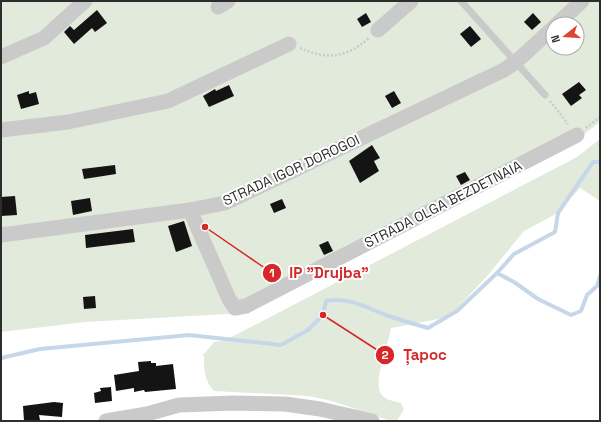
<svg xmlns="http://www.w3.org/2000/svg" width="601" height="422" font-family="'Space Grotesk',sans-serif">
<style>
.green{fill:#e1eadb;fill-rule:evenodd}
.lines{fill:none;stroke-linecap:round;stroke-linejoin:round}
.stream{stroke:#c7d7ea;stroke-width:4}
.building{fill:#141414}
.path{stroke:#cacaca;stroke-width:2.5;stroke-dasharray:2 2;stroke-linecap:butt}
.lane{stroke:#cacaca;stroke-width:7}
.street{stroke:#cacaca;stroke-width:15}
.labels{text-anchor:middle;dominant-baseline:central;stroke-width:4;stroke-linejoin:round;paint-order:stroke}
.street-label{font-size:14px;fill:#2d2d2d;stroke:#fff}
.leader{fill:none;stroke:#d62828;stroke-width:1.5}
.callout-dot{fill:#d62828;stroke:#fff;stroke-width:1.5}
.mark-label{font-size:12px;text-anchor:middle;font-weight:bold;fill:#fff}
.callout-label{font-size:15px;text-anchor:middle;font-weight:bold;fill:#d62828;stroke:#fff;stroke-width:4;stroke-linejoin:round;paint-order:stroke}
</style>
<rect width="100%" height="100%" fill="#fff"/>
<g class="green">
<path d="M1 1H600V122L574 142 244 313 85 322 1 332ZM553 24H577V48H553Z"/>
<path d="M600 139V201L580 188 554 215 524 231 488 275 449 317 391 328C389 343 374 379 380 392 383 400 394 401 401 403L404 409 397 421H391L332 401 309 396 214 391C204 380 204 370 204 355L200 356 205 353 214 342 226 340 577 157Z"/>
</g>
<g class="lines">
<g class="stream">
<polyline points="497,273 514,254 555,232 558,213 593,162 600,162"/>
<path d="M1 358 40 349 189 335 281 345 308 330 323 315 326 301C351 297 364 307 386 315 400 320 414 324 428 328L457 311 497 273 514 282 538 299 571 315 581 311 587 295 597 286 600 276"/>
</g>
</g>
<g class="building">
<polygon points="97,10 107,23 95,32 92,28 74,44 64,32 70,26 74,30"/>
<polygon points="366,13 371,22 362,27 357,19"/>
<polygon points="533,13 541,22 532,30 524,22"/>
<polygon points="470,26 481,39 471,47 460,34"/>
<polygon points="579,82 586,90 579,95 582,98 571,106 562,94"/>
<polygon points="229,85 234,96 209,107 203,96 215,89 216,91"/>
<polygon points="29,91 29,94 36,92 39,104 21,109 17,95"/>
<polygon points="394,91 401,103 392,108 385,96"/>
<polygon points="372,145 380,158 374,161 379,171 360,183 349,161"/>
<polygon points="115,165 116,174 84,179 82,169"/>
<polygon points="465,172 470,180 461,185 456,176"/>
<polygon points="15,196 17,215 1,216 1,197"/>
<polygon points="90,198 92,211 73,215 71,201"/>
<polygon points="282,199 286,208 274,213 270,204"/>
<polygon points="184,221 192,246 176,252 168,226"/>
<polygon points="133,229 135,242 86,248 85,235"/>
<polygon points="328,241 333,251 324,255 319,245"/>
<polygon points="95,296 96,308 84,309 83,297"/>
<polygon points="151,361 151,363 156,363 156,366 173,364 176,389 145,392 144,390 134,392 134,388 116,391 114,375 139,371 138,362"/>
<polygon points="111,387 112,401 95,403 94,393 101,391 100,388"/>
<polygon points="54,402 63,403 62,417 39,415 40,420 24,421 23,406"/>
</g>
<g class="lines">
<g class="path">
<path d="M300 48C327 60 346 58 369 38"/>
<polyline points="550,101 568,124"/>
<polyline points="586,128 600,117"/>
</g>
<polyline class="lane" points="461,1 545,95"/>
<g class="street">
<polyline points="218,7 228,1"/>
<polyline points="557,24 582,1"/>
<polyline points="378,30 411,1"/>
<polyline points="1,57 44,38 85,1"/>
<polyline points="1,130 68,122 168,101 289,44"/>
<polyline points="190,210 229,299 235,308 246,306 577,135"/>
<polyline points="1,235 190,210 225,203 504,70 517,61 553,28"/>
<polyline points="106,421 147,414 179,405 234,403 285,404 320,409 372,421"/>
</g>
</g>
<g class="labels">
<g class="street-label">
<text transform="translate(291 170) rotate(-25)">STRADA IGOR DOROGOI</text>
<text transform="translate(443 204) rotate(-27)">STRADA OLGA BEZDETNAIA</text>
</g>
</g>
<path class="leader" d="M205 227L272 273M323 315L385 355"/>
<g class="callout-dot">
<circle cx="205" cy="227" r="4"/>
<circle cx="323" cy="315" r="4"/>
<circle cx="272" cy="273" r="10"/>
<circle cx="385" cy="355" r="10"/>
</g>
<g class="mark-label">
<text x="272" y="277">1</text>
<text x="385" y="359">2</text>
</g>
<g class="callout-label">
<text x="329" y="278">IP "Drujba"</text>
<text x="425" y="360">Țapoc</text>
</g>
<rect width="601" height="422" fill="none" stroke="#2d2d2d" stroke-width="4"/>
<g transform="translate(565 36) rotate(253)"><circle r="19" fill="#ffffff" stroke="#ababab"/>
<path d="M0-3L7 15L0 10L-7 15Z" fill="#e04333"/>
<text y="-6" font-size="11" font-weight="bold" text-anchor="middle" fill="#2d2d2d">N</text>
</g>
</svg>
